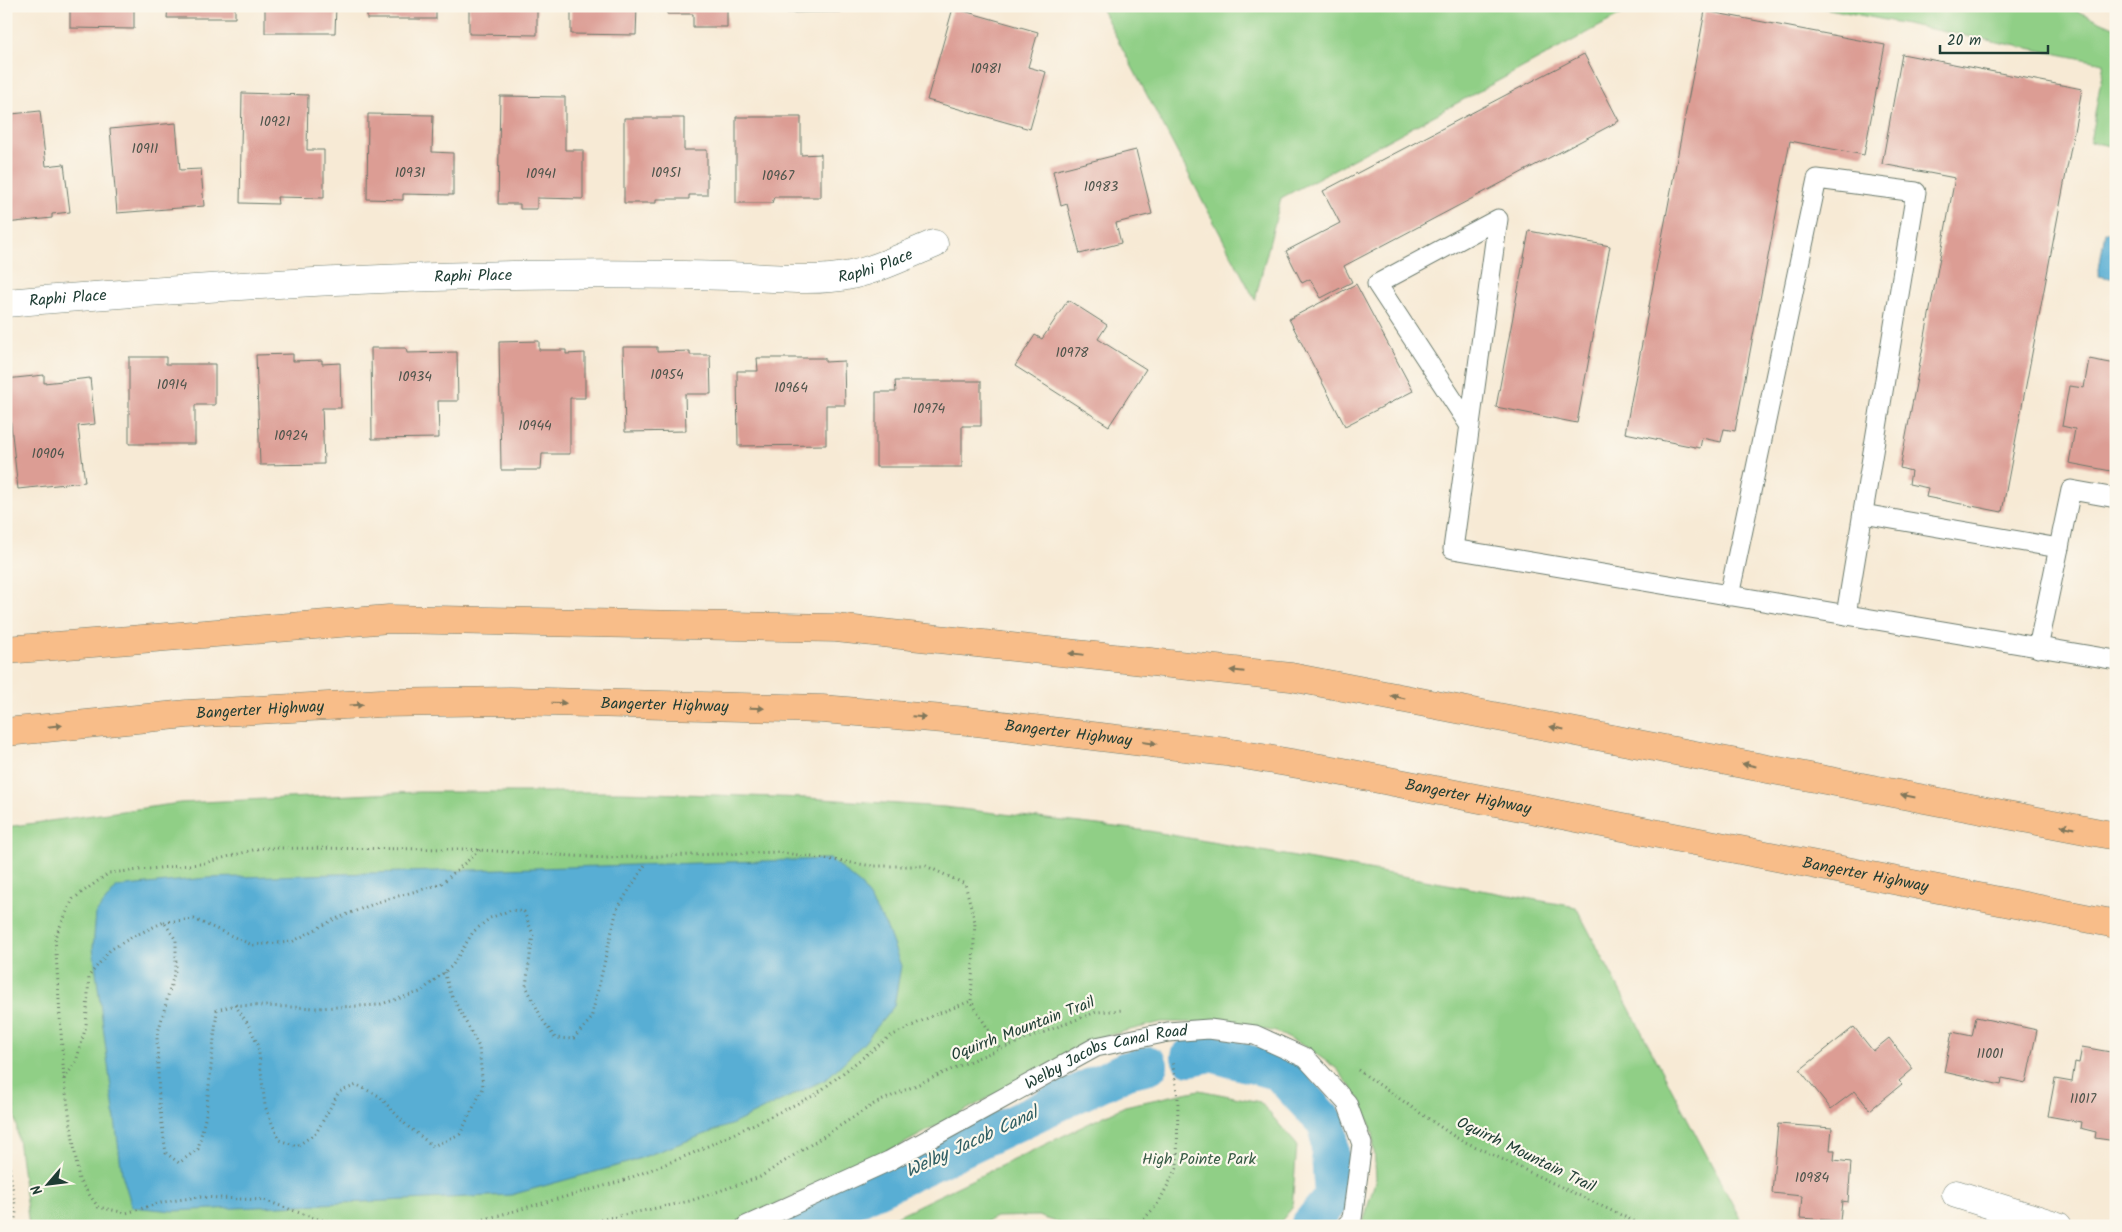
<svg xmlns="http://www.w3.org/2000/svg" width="2122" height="1232" font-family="Kalam,sans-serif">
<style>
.green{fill:#90cf86;stroke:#58865d}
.water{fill:#58aed4;stroke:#3c7684}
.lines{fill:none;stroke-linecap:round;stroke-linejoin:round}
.canal{stroke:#58aed4;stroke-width:38}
.building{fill:#dc9d94}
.lane-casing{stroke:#6b7a6c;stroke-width:21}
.street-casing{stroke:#6b7a6c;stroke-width:29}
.highway-casing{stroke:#6b7a6c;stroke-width:29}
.path{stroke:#6b7a6c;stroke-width:3;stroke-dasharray:1 4;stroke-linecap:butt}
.lane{stroke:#fff;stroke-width:19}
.street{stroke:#fff;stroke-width:28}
.highway{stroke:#f8bd89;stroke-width:28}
.oneway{fill:#81775a}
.labels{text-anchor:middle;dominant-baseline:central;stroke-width:4.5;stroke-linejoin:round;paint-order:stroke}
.number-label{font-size:14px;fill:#4e554c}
.street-label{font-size:16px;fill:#1f3d34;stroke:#fbf7ec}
.park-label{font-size:16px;fill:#365a44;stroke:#fbf7ec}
.water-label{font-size:18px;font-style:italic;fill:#305f64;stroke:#fbf7ec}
</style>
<rect width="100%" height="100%" fill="#fbf7ec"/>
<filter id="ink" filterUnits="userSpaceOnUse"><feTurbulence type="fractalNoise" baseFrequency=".02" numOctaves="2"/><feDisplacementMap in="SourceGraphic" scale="10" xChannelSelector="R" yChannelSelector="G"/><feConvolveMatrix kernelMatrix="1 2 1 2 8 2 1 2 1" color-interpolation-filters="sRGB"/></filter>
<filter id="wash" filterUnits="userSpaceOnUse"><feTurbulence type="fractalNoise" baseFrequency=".0096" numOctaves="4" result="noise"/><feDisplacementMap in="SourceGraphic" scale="20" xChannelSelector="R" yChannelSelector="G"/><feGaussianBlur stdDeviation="1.12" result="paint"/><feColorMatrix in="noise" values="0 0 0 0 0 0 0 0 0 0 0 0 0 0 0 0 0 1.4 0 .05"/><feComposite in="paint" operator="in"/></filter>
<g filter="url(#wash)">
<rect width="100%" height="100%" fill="#f7ead5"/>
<g class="green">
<polygon points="1100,6 1637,6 1281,198 1255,300"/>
<polygon points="1814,6 2065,6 2116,28 2116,147 2090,142 2104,63"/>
<polygon points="418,792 620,792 807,798 944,807 1149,831 1576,907 1744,1226 1362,1226 1376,1178 1373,1133 1361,1101 1337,1069 1306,1047 1276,1032 1233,1023 1162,1022 1102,1037 890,1151 730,1226 29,1226 6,1043 6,827 180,803"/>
<polygon points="1199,1090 1260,1102 1297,1145 1292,1208 1277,1226 1069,1226 1038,1216 996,1217 977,1226 876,1226 1125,1106"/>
</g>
<g class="water">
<polygon points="2105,232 2116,234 2116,279 2098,276"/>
<polygon points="830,859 862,886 887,928 901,966 894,1006 864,1043 826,1079 733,1124 627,1163 511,1195 173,1211 132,1207 122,1174 93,948 96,913 117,887 207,878"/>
</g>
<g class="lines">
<g class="canal">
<polyline points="1190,1057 1211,1053 1279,1072 1328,1125 1333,1197 1309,1226"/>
<polyline points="798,1226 1127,1070 1149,1065"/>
</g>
</g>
<g id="blocks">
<g class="building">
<polygon points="70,6 134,6 134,29 70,28"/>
<polygon points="168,6 235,6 235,18 167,18"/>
<polygon points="265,6 336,6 335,33 265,33"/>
<rect x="367" y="6" width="69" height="13"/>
<polygon points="469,6 537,6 537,35 469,34"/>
<polygon points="571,6 637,6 636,35 571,34"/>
<polygon points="667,6 727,6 727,27 693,27 693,14 667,14"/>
<polygon points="775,6 841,6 841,12 775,13"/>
<polygon points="953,8 1038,32 1028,67 1046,72 1030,129 927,100"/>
<polygon points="1705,11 1885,45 1864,155 1790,141 1735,431 1724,429 1721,442 1702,438 1700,448 1625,433"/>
<polygon points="1584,54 1619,121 1344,266 1352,282 1321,298 1310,279 1302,283 1286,251 1340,223 1323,191"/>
<polygon points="1902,54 2082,89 2002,512 1926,497 1928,488 1909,484 1911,471 1900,468 1955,178 1882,164"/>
<polygon points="242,93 308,95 307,150 324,150 324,198 277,197 278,204 240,203"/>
<polygon points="500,96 565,97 565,150 583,150 583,199 537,198 537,209 520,209 520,204 498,204"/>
<polygon points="6,99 10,99 12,114 40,111 46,166 64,164 70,212 52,214 52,218 6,223"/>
<polygon points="368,114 433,115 432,152 453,153 453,195 403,194 403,200 367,199"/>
<polygon points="736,117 801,117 801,155 821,154 821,197 774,197 772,203 736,203"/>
<polygon points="624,118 684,118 684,150 707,150 707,195 689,195 689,199 656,199 656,203 624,203"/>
<polygon points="176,123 180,170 201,169 204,206 117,213 110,129"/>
<polygon points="1136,150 1152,214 1116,223 1121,243 1080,254 1067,204 1061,206 1053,171"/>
<polygon points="1529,231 1610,246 1577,423 1496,407"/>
<polygon points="1356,284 1413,391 1345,426 1289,319"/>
<polygon points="1068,300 1107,325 1098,339 1146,369 1109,426 1015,366 1035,335 1042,339"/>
<polygon points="539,341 539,350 566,350 566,354 585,353 585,398 570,398 570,454 542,454 541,470 501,470 499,342"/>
<polygon points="623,347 657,347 657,352 690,351 690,355 710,355 711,394 685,394 686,431 625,432"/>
<polygon points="371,348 406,348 407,353 457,352 458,401 438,401 439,438 372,439"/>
<polygon points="293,354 293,361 322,360 322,364 340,363 341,408 322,408 324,464 260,465 256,355"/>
<polygon points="129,357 166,357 166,364 215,364 215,405 195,405 195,444 129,444"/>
<polygon points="757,358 825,358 825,362 844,361 845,405 826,405 826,445 738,446 737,371 758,371"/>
<polygon points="2089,359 2116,364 2116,472 2069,463 2075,429 2062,426 2069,386 2084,388"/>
<polygon points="44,375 44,383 90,378 95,424 78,426 85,482 18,489 6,379"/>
<polygon points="895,381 981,381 981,426 962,426 962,467 876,467 876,392 896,392"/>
<polygon points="1976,1017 2037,1030 2026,1083 2002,1078 2001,1085 1944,1072 1952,1032 1972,1036"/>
<polygon points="1854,1027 1873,1051 1889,1038 1913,1069 1899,1081 1902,1084 1870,1110 1855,1091 1831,1109 1800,1070"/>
<polygon points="2082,1047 2116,1053 2116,1141 2095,1138 2096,1132 2080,1128 2081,1122 2048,1116 2055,1079 2072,1082 2075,1062 2079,1063"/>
<polygon points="1778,1124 1832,1128 1830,1150 1835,1150 1834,1160 1851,1162 1848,1202 1842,1201 1840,1221 1800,1218 1802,1196 1772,1193"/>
</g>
</g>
</g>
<g filter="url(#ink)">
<use href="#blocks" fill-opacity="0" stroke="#6b7a6c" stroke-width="1"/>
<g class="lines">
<g class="lane-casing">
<g id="lane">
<polyline points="1470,426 1377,284 1498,219 1453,549 2116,660"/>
<polyline points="1863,514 2059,548"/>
<polyline points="1729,596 1817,179 1916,192 1846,615"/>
<polyline points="2038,648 2071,490 2116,498"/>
<path id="s1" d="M746 1226 889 1161 1096 1047 1168 1032 1209 1029 1255 1035 1306 1058 1347 1103 1362 1144 1352 1219 1346 1226"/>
</g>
</g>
<g class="street-casing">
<g id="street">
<path id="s2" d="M6 303C175 289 343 278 513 275 585 274 657 274 729 276 766 277 815 283 851 275 879 269 907 255 934 244"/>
<polyline points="1956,1194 2058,1226"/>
</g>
</g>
<g class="highway-casing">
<g id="highway">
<polyline points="6,650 389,619 836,628 1291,677 2116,836"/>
<path id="s3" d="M6 732 187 714 381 703 510 701 822 709 968 721 1226 752 1333 770 2116 924"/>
</g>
</g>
<g class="path">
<polyline points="164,922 194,919 252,945 292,942 333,920 381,901 441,884 480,850"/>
<polyline points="235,1005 248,1024 258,1045 265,1106 279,1140 297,1146 316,1133 339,1092 357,1085 379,1096 406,1125 433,1146 460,1134 483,1088 479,1047 451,994 444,972"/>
<polyline points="1358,1070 1455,1137 1644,1226"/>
<polyline points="64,1079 76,1062 86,1026 89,976 110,950 134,936 164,922 176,940 176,967 157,1036 159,1103 166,1153 179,1163 198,1149 206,1114 217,1010 235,1005 318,1008 378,1005 420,992 452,966 473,932 490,918 511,910 524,912 533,934 526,986 542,1019 555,1038 573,1039 591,1019 617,909 645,865"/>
<polyline points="6,1143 16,1212 14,1226"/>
<polyline points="347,1226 314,1218 264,1200 198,1197 164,1202 126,1213 98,1207 79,1180 64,1079 55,937 73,899 109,873 200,864 261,848 464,849 605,858 778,852 873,866 926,866 965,884 975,922 971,1001 1000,1049"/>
<polyline points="460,1226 622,1181 691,1154 815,1095 889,1037 932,1016 971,1001"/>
<polyline points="571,1226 690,1201 760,1177 874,1104 977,1058 1096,1012 1123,1010"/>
<polyline points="1137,1226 1157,1205 1177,1168 1178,1098 1172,1060"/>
</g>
<use href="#lane" class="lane"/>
<use href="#street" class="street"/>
<use href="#highway" class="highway"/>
</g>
<defs><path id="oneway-solid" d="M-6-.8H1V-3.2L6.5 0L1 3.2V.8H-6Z" transform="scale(1.25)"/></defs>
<g class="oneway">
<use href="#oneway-solid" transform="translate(1076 654) rotate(-174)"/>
<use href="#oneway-solid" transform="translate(1237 671) rotate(-174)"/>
<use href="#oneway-solid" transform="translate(1398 697) rotate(-169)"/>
<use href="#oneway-solid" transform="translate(559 703) rotate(1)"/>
<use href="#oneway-solid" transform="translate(356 705) rotate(-3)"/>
<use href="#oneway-solid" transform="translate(757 708) rotate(1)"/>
<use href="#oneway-solid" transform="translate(919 717) rotate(5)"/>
<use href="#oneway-solid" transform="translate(55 726) rotate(-6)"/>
<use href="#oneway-solid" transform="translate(1557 728) rotate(-169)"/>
<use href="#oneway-solid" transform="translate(1150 743) rotate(7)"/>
<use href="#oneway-solid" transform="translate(1749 765) rotate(-169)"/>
<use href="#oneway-solid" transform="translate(1908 796) rotate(-169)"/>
<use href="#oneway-solid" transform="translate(2068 827) rotate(-169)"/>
</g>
</g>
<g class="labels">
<g class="number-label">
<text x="986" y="69">10981</text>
<text x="275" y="122">10921</text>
<text x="145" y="149">10911</text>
<text x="410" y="173">10931</text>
<text x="666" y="173">10951</text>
<text x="541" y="174">10941</text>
<text x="778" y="176">10967</text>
<text x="1101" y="187">10983</text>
<text x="1072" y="353">10978</text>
<text x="667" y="375">10954</text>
<text x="415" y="377">10934</text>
<text x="172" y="385">10914</text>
<text x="791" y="388">10964</text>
<text x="929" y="409">10974</text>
<text x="535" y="426">10944</text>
<text x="291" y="436">10924</text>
<text x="48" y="454">10904</text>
<text x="1990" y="1054">11001</text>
<text x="2083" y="1099">11017</text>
<text x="1812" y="1178">10984</text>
</g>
<g class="street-label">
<text stroke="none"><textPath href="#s2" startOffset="872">Raphi Place</textPath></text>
<text stroke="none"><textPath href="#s2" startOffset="468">Raphi Place</textPath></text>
<text stroke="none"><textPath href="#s2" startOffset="62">Raphi Place</textPath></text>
<text stroke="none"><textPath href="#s3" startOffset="660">Bangerter Highway</textPath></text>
<text stroke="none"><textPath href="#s3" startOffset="255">Bangerter Highway</textPath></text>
<text stroke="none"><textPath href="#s3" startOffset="1065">Bangerter Highway</textPath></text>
<text stroke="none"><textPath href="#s3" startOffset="1470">Bangerter Highway</textPath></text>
<text stroke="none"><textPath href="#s3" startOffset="1875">Bangerter Highway</textPath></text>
<text transform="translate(1023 1029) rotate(-21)">Oquirrh Mountain Trail</text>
<text stroke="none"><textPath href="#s1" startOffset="400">Welby Jacobs Canal Road</textPath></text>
<text transform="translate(1526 1155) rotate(26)">Oquirrh Mountain Trail</text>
</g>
<g class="park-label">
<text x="1199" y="1159">High Pointe Park</text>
</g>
<g class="water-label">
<text transform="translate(972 1143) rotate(-25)">Welby Jacob Canal</text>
</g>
</g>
<rect width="2122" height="1232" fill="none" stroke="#fbf7ec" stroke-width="25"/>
<g transform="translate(48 1184) rotate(242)" stroke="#fbf7ec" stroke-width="4" paint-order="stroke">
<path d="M0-4L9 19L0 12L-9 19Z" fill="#1f3d34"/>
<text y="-8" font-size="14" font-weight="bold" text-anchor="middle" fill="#1f3d34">N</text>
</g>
<path d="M1940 45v8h108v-8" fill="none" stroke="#1f3d34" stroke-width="2.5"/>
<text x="1947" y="45" font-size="15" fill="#1f3d34" stroke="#fbf7ec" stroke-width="4" paint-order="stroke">20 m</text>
</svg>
